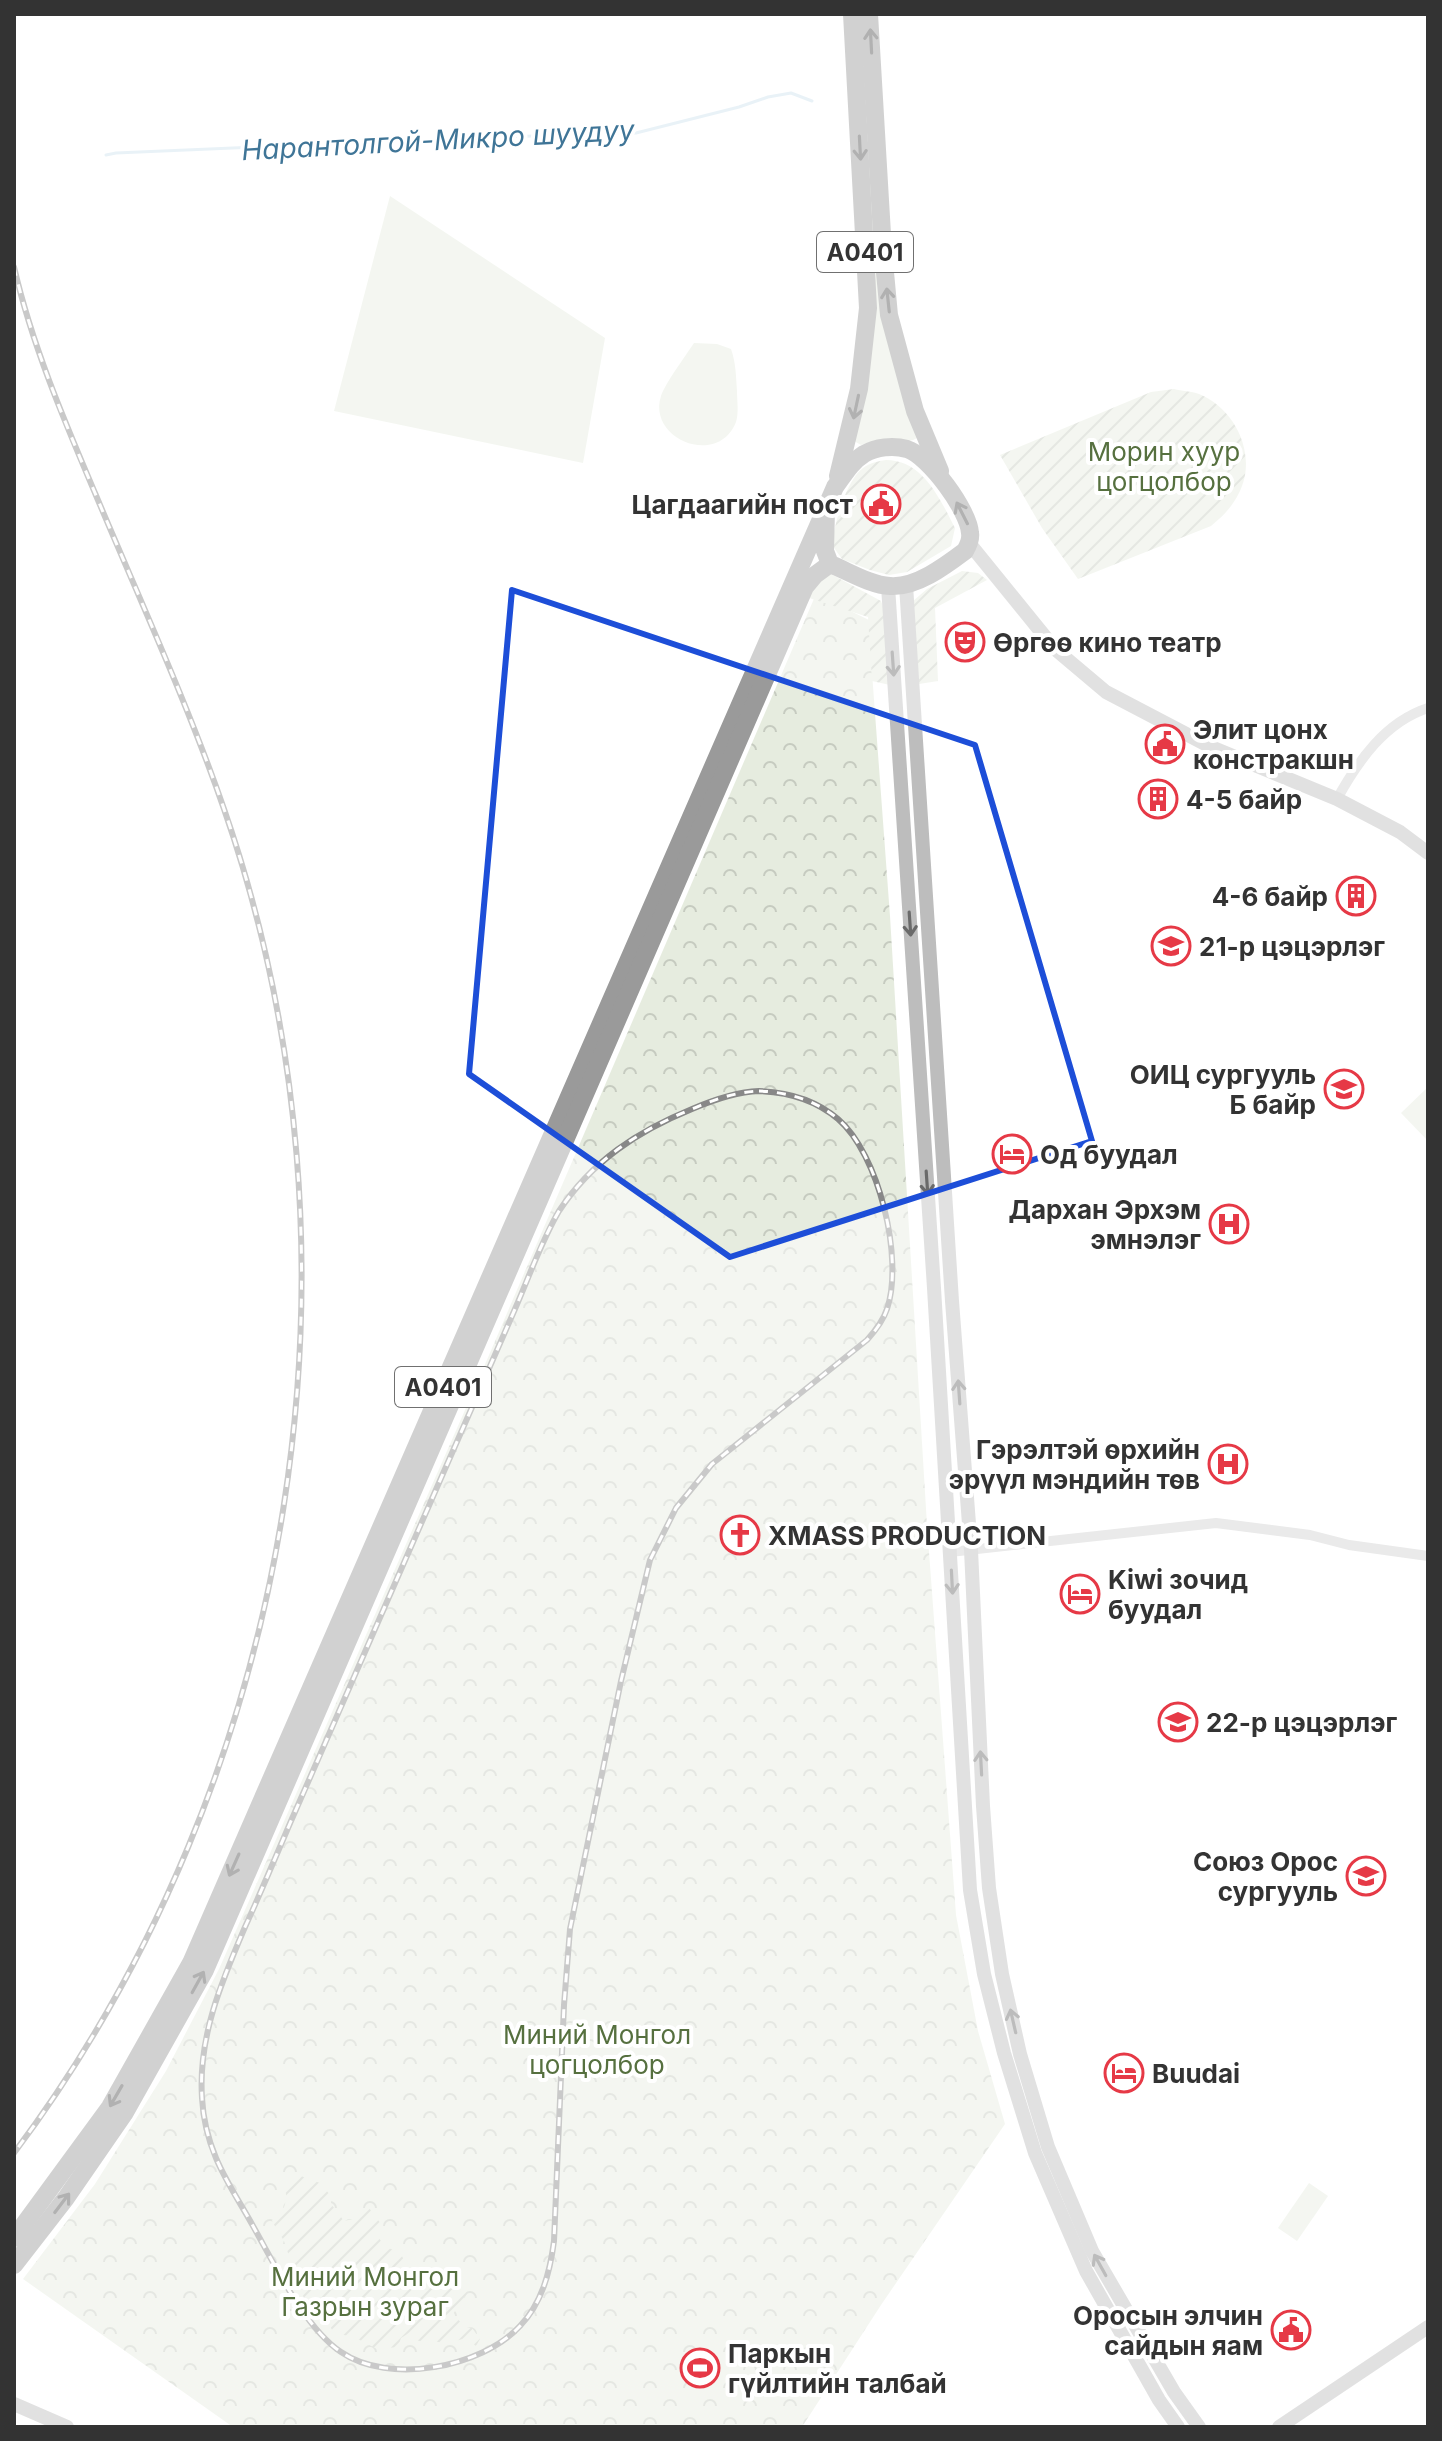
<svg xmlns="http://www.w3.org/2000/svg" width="1442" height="2441" font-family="Inter,sans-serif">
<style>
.grass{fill:#e6ecdf}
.park{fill:url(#park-crowns)}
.garden{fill:url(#garden-furrows)}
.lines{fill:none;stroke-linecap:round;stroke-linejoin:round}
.stream{stroke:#cfe2ee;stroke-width:3}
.street{stroke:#d0d0d0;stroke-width:10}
.secondary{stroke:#bdbdbd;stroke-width:14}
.highway{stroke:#9a9a9a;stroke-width:18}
.rail-casing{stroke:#888;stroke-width:6}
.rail{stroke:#fff;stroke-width:3;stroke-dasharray:9;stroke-linecap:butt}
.oneway{stroke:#525252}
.oneway2{stroke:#6a6a6a}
.marked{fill:none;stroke:#1d4ed8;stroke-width:6;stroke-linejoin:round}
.labels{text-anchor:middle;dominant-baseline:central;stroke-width:8;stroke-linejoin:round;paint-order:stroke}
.shield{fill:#fff;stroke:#707070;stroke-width:2}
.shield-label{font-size:24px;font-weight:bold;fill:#333}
.park-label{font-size:26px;fill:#56703f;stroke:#fff}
.poi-label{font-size:26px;font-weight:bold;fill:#333;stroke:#fff;text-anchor:start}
.water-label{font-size:28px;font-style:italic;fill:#3f7597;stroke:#fff}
</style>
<defs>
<pattern id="park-crowns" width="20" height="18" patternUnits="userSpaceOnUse" patternTransform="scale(2)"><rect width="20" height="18" fill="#e6ecdf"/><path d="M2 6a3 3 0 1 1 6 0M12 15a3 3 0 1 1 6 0" fill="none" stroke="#c6cbc0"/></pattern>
<pattern id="garden-furrows" width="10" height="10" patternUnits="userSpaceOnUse" patternTransform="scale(2)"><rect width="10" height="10" fill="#e6ecdf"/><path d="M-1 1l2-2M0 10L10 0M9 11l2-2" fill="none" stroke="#c6cbc0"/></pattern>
</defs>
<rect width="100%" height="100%" fill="#fff"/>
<g class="grass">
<path d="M863 121 917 438C902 447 881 436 861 445L854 441 864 393Z"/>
<polygon points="390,196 605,338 583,463 334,411"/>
<path d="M694 343 717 344 731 349C736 363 736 377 737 391 737 401 739 413 736 422 718 468 647 439 661 396 665 384 686 355 694 343Z"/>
<polygon points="1428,1087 1428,1141 1401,1113"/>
<polygon points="1309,2183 1328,2196 1297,2241 1278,2228"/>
</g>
<polygon class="park" points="816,594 871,621 871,659 890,916 927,1525 956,1915 978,2031 1005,2124 881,2305 802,2427 233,2427 23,2279 95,2184 166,2071 219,1969 480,1376"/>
<g class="garden">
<path d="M1174 389C1182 391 1191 391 1199 394 1236 409 1258 456 1239 493 1232 507 1223 516 1211 526L1078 579 1042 528 1000 455 1151 392Z"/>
<path d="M886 460C923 460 940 499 955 528L951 546 907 572 889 575 870 570 842 559 832 545C834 525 846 480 863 468 870 463 878 461 886 460Z"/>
<polygon points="962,571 978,573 987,580 935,608 938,681 919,684 913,601 927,589"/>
<polygon points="831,574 881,601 884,609 890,685 872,681 868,617 806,597 813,581"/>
<path d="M290 2172 320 2183 331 2196V2204L344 2221 353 2219 360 2208H369L381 2224 379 2238 385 2247 400 2252C415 2285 430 2290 465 2288L467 2294 453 2314 465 2327 472 2328 480 2339 476 2346 466 2338 445 2344 428 2339 423 2342 416 2340 409 2333 401 2338 398 2347 377 2349 354 2337 334 2333 315 2302 298 2293 288 2279 289 2256 284 2241 272 2221 273 2218C287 2211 288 2197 284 2183Z"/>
</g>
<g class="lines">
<polyline class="stream" points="106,155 116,153 461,138 636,133 739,107 768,97 791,93 812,101"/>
<g class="street">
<path d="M1337 799C1358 761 1385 722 1428 708"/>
<polyline points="950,1552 1216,1523 1310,1535 1349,1545 1428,1556"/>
</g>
<g class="secondary">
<polyline points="969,543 1055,649 1106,692 1211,747 1337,799 1400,832 1428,853"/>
<polyline points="906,585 952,1301 971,1550 983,1806 989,1888 1002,1974 1020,2054 1048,2147 1092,2251 1174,2392 1199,2427"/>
<polyline points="888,586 934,1288 970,1890 984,1974 1004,2053 1035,2153 1086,2271 1159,2400 1178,2427"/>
<polyline points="14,2404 67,2427"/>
<polyline points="1279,2427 1428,2327"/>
</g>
<g class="highway">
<polyline points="869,14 883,251 889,315 915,411 940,471"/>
<polyline points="838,476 859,389 868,308 852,14"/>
<path d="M14 2238 110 2107 191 1963 835 487C844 475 851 462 864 454 876 447 893 445 907 449 929 456 969 511 970 533 971 539 968 546 965 551 945 566 916 588 890 586 870 585 848 571 830 564L825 551 826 510"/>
<polyline points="14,2265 66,2198 124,2114 205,1970 805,587 815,575 830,564"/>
</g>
<g class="rail-casing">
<g id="rail">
<path d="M14 267C32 345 64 420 95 493 139 598 187 702 224 809 379 1255 298 1775 14 2153"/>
<path d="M759 1091C787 1092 816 1100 838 1119 879 1154 904 1259 887 1309 883 1321 876 1330 867 1340L712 1464 676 1508 650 1560 621 1681 570 1929 564 2005 554 2241C550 2272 542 2303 520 2326 481 2368 389 2385 341 2352 305 2328 275 2265 253 2226 241 2204 226 2182 216 2158 208 2139 203 2118 202 2098 198 2037 221 1983 245 1927 261 1892 276 1856 291 1821 338 1714 384 1608 431 1501 459 1437 487 1373 515 1309 529 1277 541 1242 559 1211 592 1161 638 1131 692 1109 713 1100 735 1092 759 1091Z"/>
</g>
</g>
<use href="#rail" class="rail"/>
</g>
<defs><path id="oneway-shaft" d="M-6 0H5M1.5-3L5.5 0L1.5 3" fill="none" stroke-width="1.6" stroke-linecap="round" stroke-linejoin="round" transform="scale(2)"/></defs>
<g class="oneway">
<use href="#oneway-shaft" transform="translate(871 41) rotate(-93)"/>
<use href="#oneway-shaft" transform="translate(860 148) rotate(87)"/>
<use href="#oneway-shaft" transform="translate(888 300) rotate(-96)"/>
<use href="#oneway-shaft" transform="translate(856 407) rotate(102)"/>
<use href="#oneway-shaft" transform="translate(962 513) rotate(-117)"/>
<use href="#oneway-shaft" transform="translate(234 1865) rotate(114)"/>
<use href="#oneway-shaft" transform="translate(198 1982) rotate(-61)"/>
<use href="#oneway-shaft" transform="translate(116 2096) rotate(120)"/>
<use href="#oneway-shaft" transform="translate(62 2203) rotate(-53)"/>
</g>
<g class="oneway2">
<use href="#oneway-shaft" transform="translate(893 664) rotate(86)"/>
<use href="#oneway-shaft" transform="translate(910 924) rotate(86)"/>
<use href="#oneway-shaft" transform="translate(927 1183) rotate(86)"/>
<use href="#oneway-shaft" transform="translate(959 1392) rotate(-94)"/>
<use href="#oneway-shaft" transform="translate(952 1582) rotate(87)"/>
<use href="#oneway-shaft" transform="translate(981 1763) rotate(-93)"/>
<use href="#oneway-shaft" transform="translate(1013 2021) rotate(-103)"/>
<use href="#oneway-shaft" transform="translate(1100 2265) rotate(-119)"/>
</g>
<path d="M0 0H1442V2441H0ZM512 590 975 745 1092 1141 730 1257 469 1074Z" fill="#fff" fill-opacity=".55" fill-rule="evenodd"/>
<path class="marked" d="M512 590 975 745 1092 1141 730 1257 469 1074Z"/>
<defs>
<g id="civic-ring" transform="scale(2)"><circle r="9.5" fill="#fff" stroke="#e63946" stroke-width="1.5"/><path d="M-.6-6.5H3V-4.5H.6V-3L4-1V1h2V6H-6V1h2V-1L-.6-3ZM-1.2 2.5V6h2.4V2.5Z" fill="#e63946"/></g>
<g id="theatre-ring" transform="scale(2)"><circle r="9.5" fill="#fff" stroke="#e63946" stroke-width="1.5"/><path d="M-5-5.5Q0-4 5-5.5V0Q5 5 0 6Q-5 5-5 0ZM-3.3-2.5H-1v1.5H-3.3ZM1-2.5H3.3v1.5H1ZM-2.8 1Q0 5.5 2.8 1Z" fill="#e63946"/></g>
<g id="building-ring" transform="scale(2)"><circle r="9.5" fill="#fff" stroke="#e63946" stroke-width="1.5"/><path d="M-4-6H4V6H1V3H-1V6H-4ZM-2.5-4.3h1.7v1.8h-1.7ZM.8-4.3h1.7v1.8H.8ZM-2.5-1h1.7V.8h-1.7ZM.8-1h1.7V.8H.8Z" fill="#e63946"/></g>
<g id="school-ring" transform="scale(2)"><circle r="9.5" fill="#fff" stroke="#e63946" stroke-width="1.5"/><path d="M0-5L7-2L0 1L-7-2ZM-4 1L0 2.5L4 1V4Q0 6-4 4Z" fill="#e63946"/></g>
<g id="hotel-ring" transform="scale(2)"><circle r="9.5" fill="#fff" stroke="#e63946" stroke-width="1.5"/><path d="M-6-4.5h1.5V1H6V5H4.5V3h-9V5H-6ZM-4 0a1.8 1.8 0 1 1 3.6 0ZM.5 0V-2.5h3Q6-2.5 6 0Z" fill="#e63946"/></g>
<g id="hospital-ring" transform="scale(2)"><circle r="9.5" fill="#fff" stroke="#e63946" stroke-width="1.5"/><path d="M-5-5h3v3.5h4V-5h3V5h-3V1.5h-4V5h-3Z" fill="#e63946"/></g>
<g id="church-ring" transform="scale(2)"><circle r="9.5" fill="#fff" stroke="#e63946" stroke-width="1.5"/><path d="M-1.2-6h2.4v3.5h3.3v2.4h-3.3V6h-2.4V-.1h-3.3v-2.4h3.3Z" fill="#e63946"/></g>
<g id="stadium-ring" transform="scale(2)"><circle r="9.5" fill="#fff" stroke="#e63946" stroke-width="1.5"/><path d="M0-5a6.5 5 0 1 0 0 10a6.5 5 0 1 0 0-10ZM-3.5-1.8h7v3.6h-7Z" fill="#e63946"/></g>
</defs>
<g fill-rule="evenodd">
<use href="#civic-ring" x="881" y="504"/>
<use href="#theatre-ring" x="965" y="642"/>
<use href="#civic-ring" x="1165" y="744"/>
<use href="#building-ring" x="1158" y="799"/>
<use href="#building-ring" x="1356" y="896"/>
<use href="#school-ring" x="1171" y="946"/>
<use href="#school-ring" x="1344" y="1089"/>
<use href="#hotel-ring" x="1012" y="1154"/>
<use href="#hospital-ring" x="1229" y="1224"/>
<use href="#hospital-ring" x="1228" y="1464"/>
<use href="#church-ring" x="740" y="1535"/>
<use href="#hotel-ring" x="1080" y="1594"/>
<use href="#school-ring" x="1178" y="1722"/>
<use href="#school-ring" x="1366" y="1876"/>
<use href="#hotel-ring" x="1124" y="2073"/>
<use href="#civic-ring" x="1291" y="2330"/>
<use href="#stadium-ring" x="700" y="2368"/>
</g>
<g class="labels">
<g class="shield">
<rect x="817" y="232" width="96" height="40" rx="6"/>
<rect x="395" y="1367" width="96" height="40" rx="6"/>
</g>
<g class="shield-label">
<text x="865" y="252">A0401</text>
<text x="443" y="1387">A0401</text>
</g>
<g class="park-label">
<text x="1164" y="451">Морин хуур<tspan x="1164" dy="30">цогцолбор</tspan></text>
<text x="597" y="2034">Миний Монгол<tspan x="597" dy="30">цогцолбор</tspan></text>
<text x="365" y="2276">Миний Монгол<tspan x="365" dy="30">Газрын зураг</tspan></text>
</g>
<g class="poi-label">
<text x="853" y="504" text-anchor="end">Цагдаагийн пост</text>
<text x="993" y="642">Өргөө кино театр</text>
<text x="1193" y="729">Элит цонх<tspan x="1193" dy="30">констракшн</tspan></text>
<text x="1186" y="799">4-5 байр</text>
<text x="1328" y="896" text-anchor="end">4-6 байр</text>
<text x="1199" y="946">21-р цэцэрлэг</text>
<text x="1316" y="1074" text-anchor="end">ОИЦ сургууль<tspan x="1316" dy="30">Б байр</tspan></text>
<text x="1040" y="1154">Од буудал</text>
<text x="1201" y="1209" text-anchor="end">Дархан Эрхэм<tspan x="1201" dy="30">эмнэлэг</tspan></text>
<text x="1200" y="1449" text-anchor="end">Гэрэлтэй өрхийн<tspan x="1200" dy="30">эрүүл мэндийн төв</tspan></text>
<text x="768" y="1535">XMASS PRODUCTION</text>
<text x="1108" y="1579">Kiwi зочид<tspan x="1108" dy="30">буудал</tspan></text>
<text x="1206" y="1722">22-р цэцэрлэг</text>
<text x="1338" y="1861" text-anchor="end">Союз Орос<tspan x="1338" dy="30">сургууль</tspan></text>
<text x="1152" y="2073">Buudai</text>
<text x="1263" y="2315" text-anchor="end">Оросын элчин<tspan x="1263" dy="30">сайдын яам</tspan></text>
<text x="728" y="2353">Паркын<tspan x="728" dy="30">гүйлтийн талбай</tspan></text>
</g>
<g class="water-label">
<text transform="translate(438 140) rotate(-3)">Нарантолгой-Микро шуудуу</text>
</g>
</g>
<rect width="1442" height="2441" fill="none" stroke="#333333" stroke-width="32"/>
</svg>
